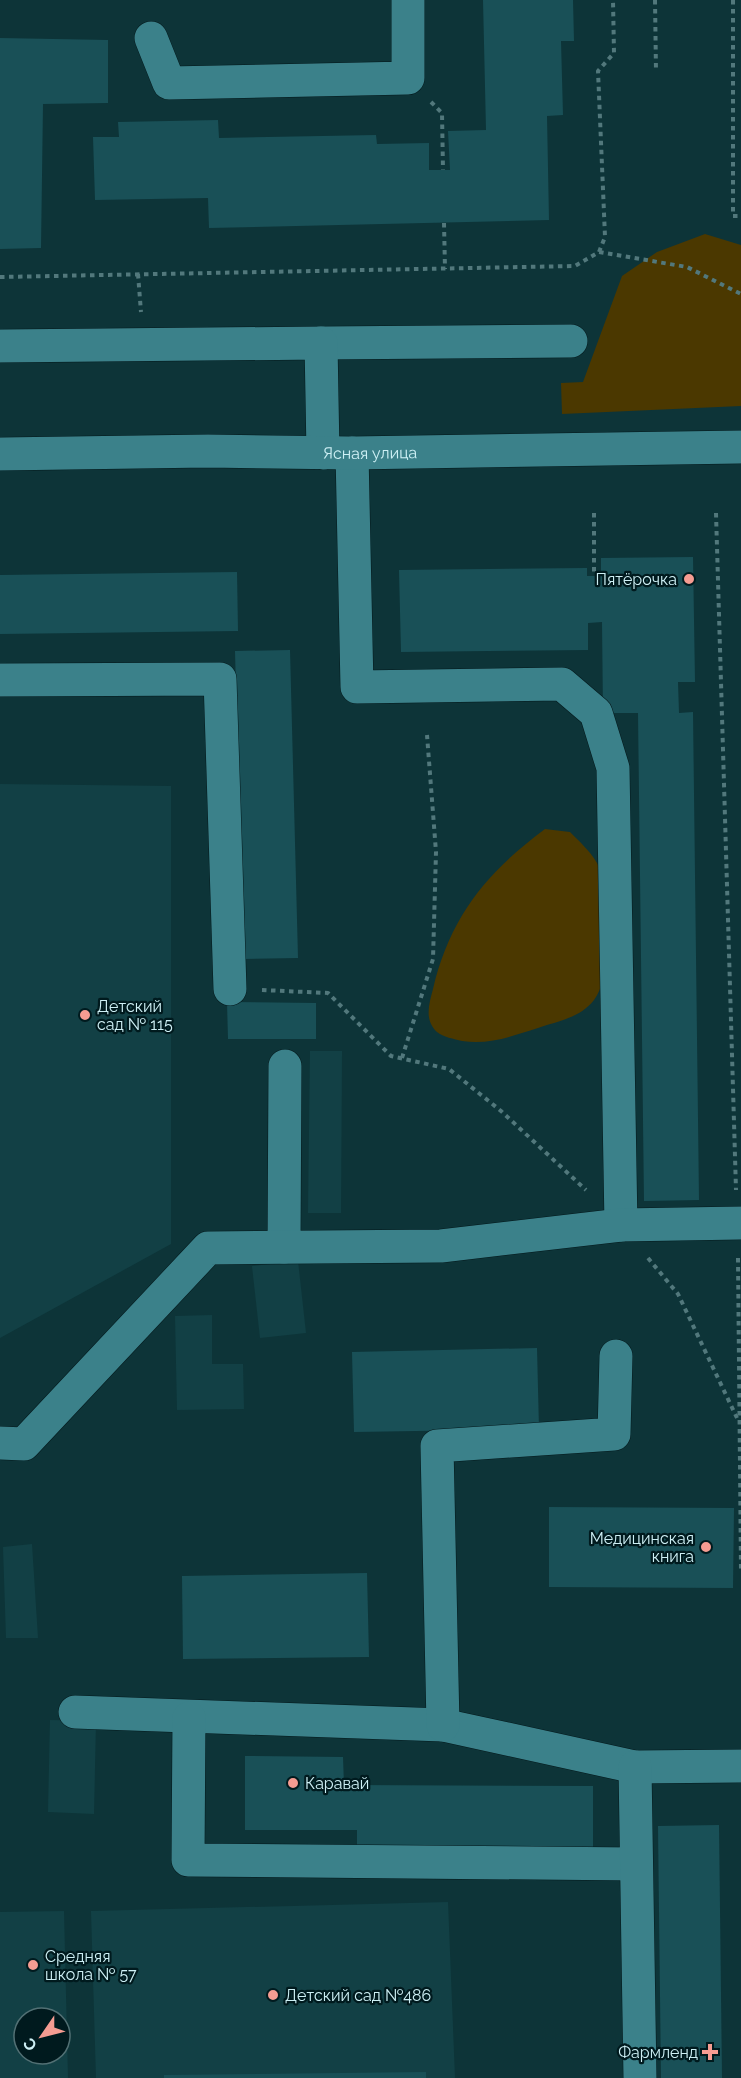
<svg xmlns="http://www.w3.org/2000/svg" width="741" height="2078" font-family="Raleway,sans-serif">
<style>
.built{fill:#124045;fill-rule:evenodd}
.green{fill:#4b3800}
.building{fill:#195057}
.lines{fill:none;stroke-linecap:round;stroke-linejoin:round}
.minor-casing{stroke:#04191c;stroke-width:34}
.path{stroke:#52787c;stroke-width:4;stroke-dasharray:4.5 4.5;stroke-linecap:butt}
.minor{stroke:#3b818a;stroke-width:33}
.poi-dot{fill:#f59c92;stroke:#001a1e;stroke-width:2}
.labels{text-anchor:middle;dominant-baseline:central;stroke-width:4.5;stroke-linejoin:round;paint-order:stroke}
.street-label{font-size:16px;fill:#cef0f5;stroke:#001a1e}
.poi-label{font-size:16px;fill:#cef0f5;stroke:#001a1e;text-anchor:start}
</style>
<rect width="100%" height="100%" fill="#0d3438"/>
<g class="built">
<polygon points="0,784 171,786 171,1244 0,1338"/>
<polygon points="310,1051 342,1051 341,1213 308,1213"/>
<polygon points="298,1261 306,1333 260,1338 252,1266"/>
<polygon points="212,1315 212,1364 243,1364 244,1409 177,1410 175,1316"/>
<polygon points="32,1544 38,1638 6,1638 3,1547"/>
<polygon points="50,1720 96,1721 94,1814 48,1812"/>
<polygon points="448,1902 455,2078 96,2078 91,1911"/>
<path d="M64 1911 68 2078H0V1912ZM24 2018H60V2054H24Z"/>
</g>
<g class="green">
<polygon points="705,234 741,245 741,406 562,414 561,383 583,382 622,276 657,252"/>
<path d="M545 829 570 832C579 841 590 851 597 863 608 883 604 913 604 935 603 958 608 981 594 1000 580 1018 558 1021 538 1028 512 1036 490 1045 462 1041 454 1039 443 1037 437 1032 424 1020 429 1004 433 989 450 917 486 873 545 829Z"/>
</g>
<g class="building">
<polygon points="483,0 573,0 574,41 561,41 563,115 547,116 549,220 209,228 208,198 95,200 93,137 119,137 118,122 218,120 219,138 376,135 377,144 429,143 429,170 450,170 448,131 486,130"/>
<polygon points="0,38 108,40 108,103 43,104 41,248 0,249"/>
<polygon points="693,557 695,682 678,682 679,713 693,712 699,1200 644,1201 638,713 603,713 602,622 588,623 588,650 401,652 399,570 587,568 587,576 601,576 601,558"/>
<polygon points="237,572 238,631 0,634 0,575"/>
<polygon points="290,650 298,958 243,959 235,651"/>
<polygon points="227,1002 316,1003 316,1039 228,1039"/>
<polygon points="537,1348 539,1429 354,1432 352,1352"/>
<polygon points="549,1507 734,1508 733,1588 549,1587"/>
<polygon points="367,1573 369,1657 183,1659 182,1576"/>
<polygon points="245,1756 343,1757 344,1785 593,1786 593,1852 357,1847 357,1830 245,1830"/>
<polygon points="719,1825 722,2078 661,2078 658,1826"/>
<polygon points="426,2072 426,2078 164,2078 164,2075"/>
</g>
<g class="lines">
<g class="minor-casing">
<g id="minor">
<polyline points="151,38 169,83 408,78 408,0"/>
<polyline points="321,343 571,341"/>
<polyline points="0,346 321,343 323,453"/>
<polyline points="352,453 357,687 562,684 596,713 613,768 621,1225"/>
<path id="s1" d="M0 454 208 451 352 453 741 447"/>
<polyline points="0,680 220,679 230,989"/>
<polyline points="284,1247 285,1066"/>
<polyline points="0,1443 24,1444 208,1248 441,1246 621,1225 741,1223"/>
<polyline points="75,1712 443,1725 635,1767 741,1766"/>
<polyline points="189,1718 188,1860 636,1864"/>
<polyline points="443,1725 437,1446 614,1434 616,1356"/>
<polyline points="635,1767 640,2078"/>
</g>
</g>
<g class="path">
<polyline points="655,0 656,72"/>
<polyline points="733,0 733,216 741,216"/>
<polyline points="431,102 442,113 443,170"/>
<polyline points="444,223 445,269"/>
<polyline points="599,252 605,237 598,71 614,53 613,0"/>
<polyline points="138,274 141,312"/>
<polyline points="0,277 575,266 599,252 687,267 741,294"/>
<polyline points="594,513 594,576"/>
<polyline points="716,513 736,1190"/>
<polyline points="262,990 328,993 391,1056 449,1069 501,1111 586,1190"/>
<polyline points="402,1058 433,959 436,852 427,735"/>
<polyline points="648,1258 678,1294 737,1418"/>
<polyline points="738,1258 741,1569"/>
</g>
<use href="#minor" class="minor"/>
</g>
<g class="poi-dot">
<circle cx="689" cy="579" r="6"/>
<circle cx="85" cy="1015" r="6"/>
<circle cx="706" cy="1547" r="6"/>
<circle cx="293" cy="1783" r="6"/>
<circle cx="33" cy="1965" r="6"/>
<circle cx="273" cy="1995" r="6"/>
<path d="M707 2043h6v6h6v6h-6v6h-6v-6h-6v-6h6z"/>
</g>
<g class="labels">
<g class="street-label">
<text stroke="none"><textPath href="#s1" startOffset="370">Ясная улица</textPath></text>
</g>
<g class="poi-label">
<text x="677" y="579" text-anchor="end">Пятёрочка</text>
<text x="97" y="1006">Детский<tspan x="97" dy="18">сад № 115</tspan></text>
<text x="694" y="1538" text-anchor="end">Медицинская<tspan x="694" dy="18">книга</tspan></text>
<text x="305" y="1783">Каравай</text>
<text x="45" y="1956">Средняя<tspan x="45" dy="18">школа № 57</tspan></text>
<text x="285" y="1995">Детский сад №486</text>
<text x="698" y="2052" text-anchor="end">Фармленд</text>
</g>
</g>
<g transform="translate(42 2036) rotate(235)"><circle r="28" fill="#001a1e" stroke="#527074" stroke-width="1.5"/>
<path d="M0-4.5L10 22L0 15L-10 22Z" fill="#f59c92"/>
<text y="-9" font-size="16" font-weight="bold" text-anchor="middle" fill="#cef0f5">С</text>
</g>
</svg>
